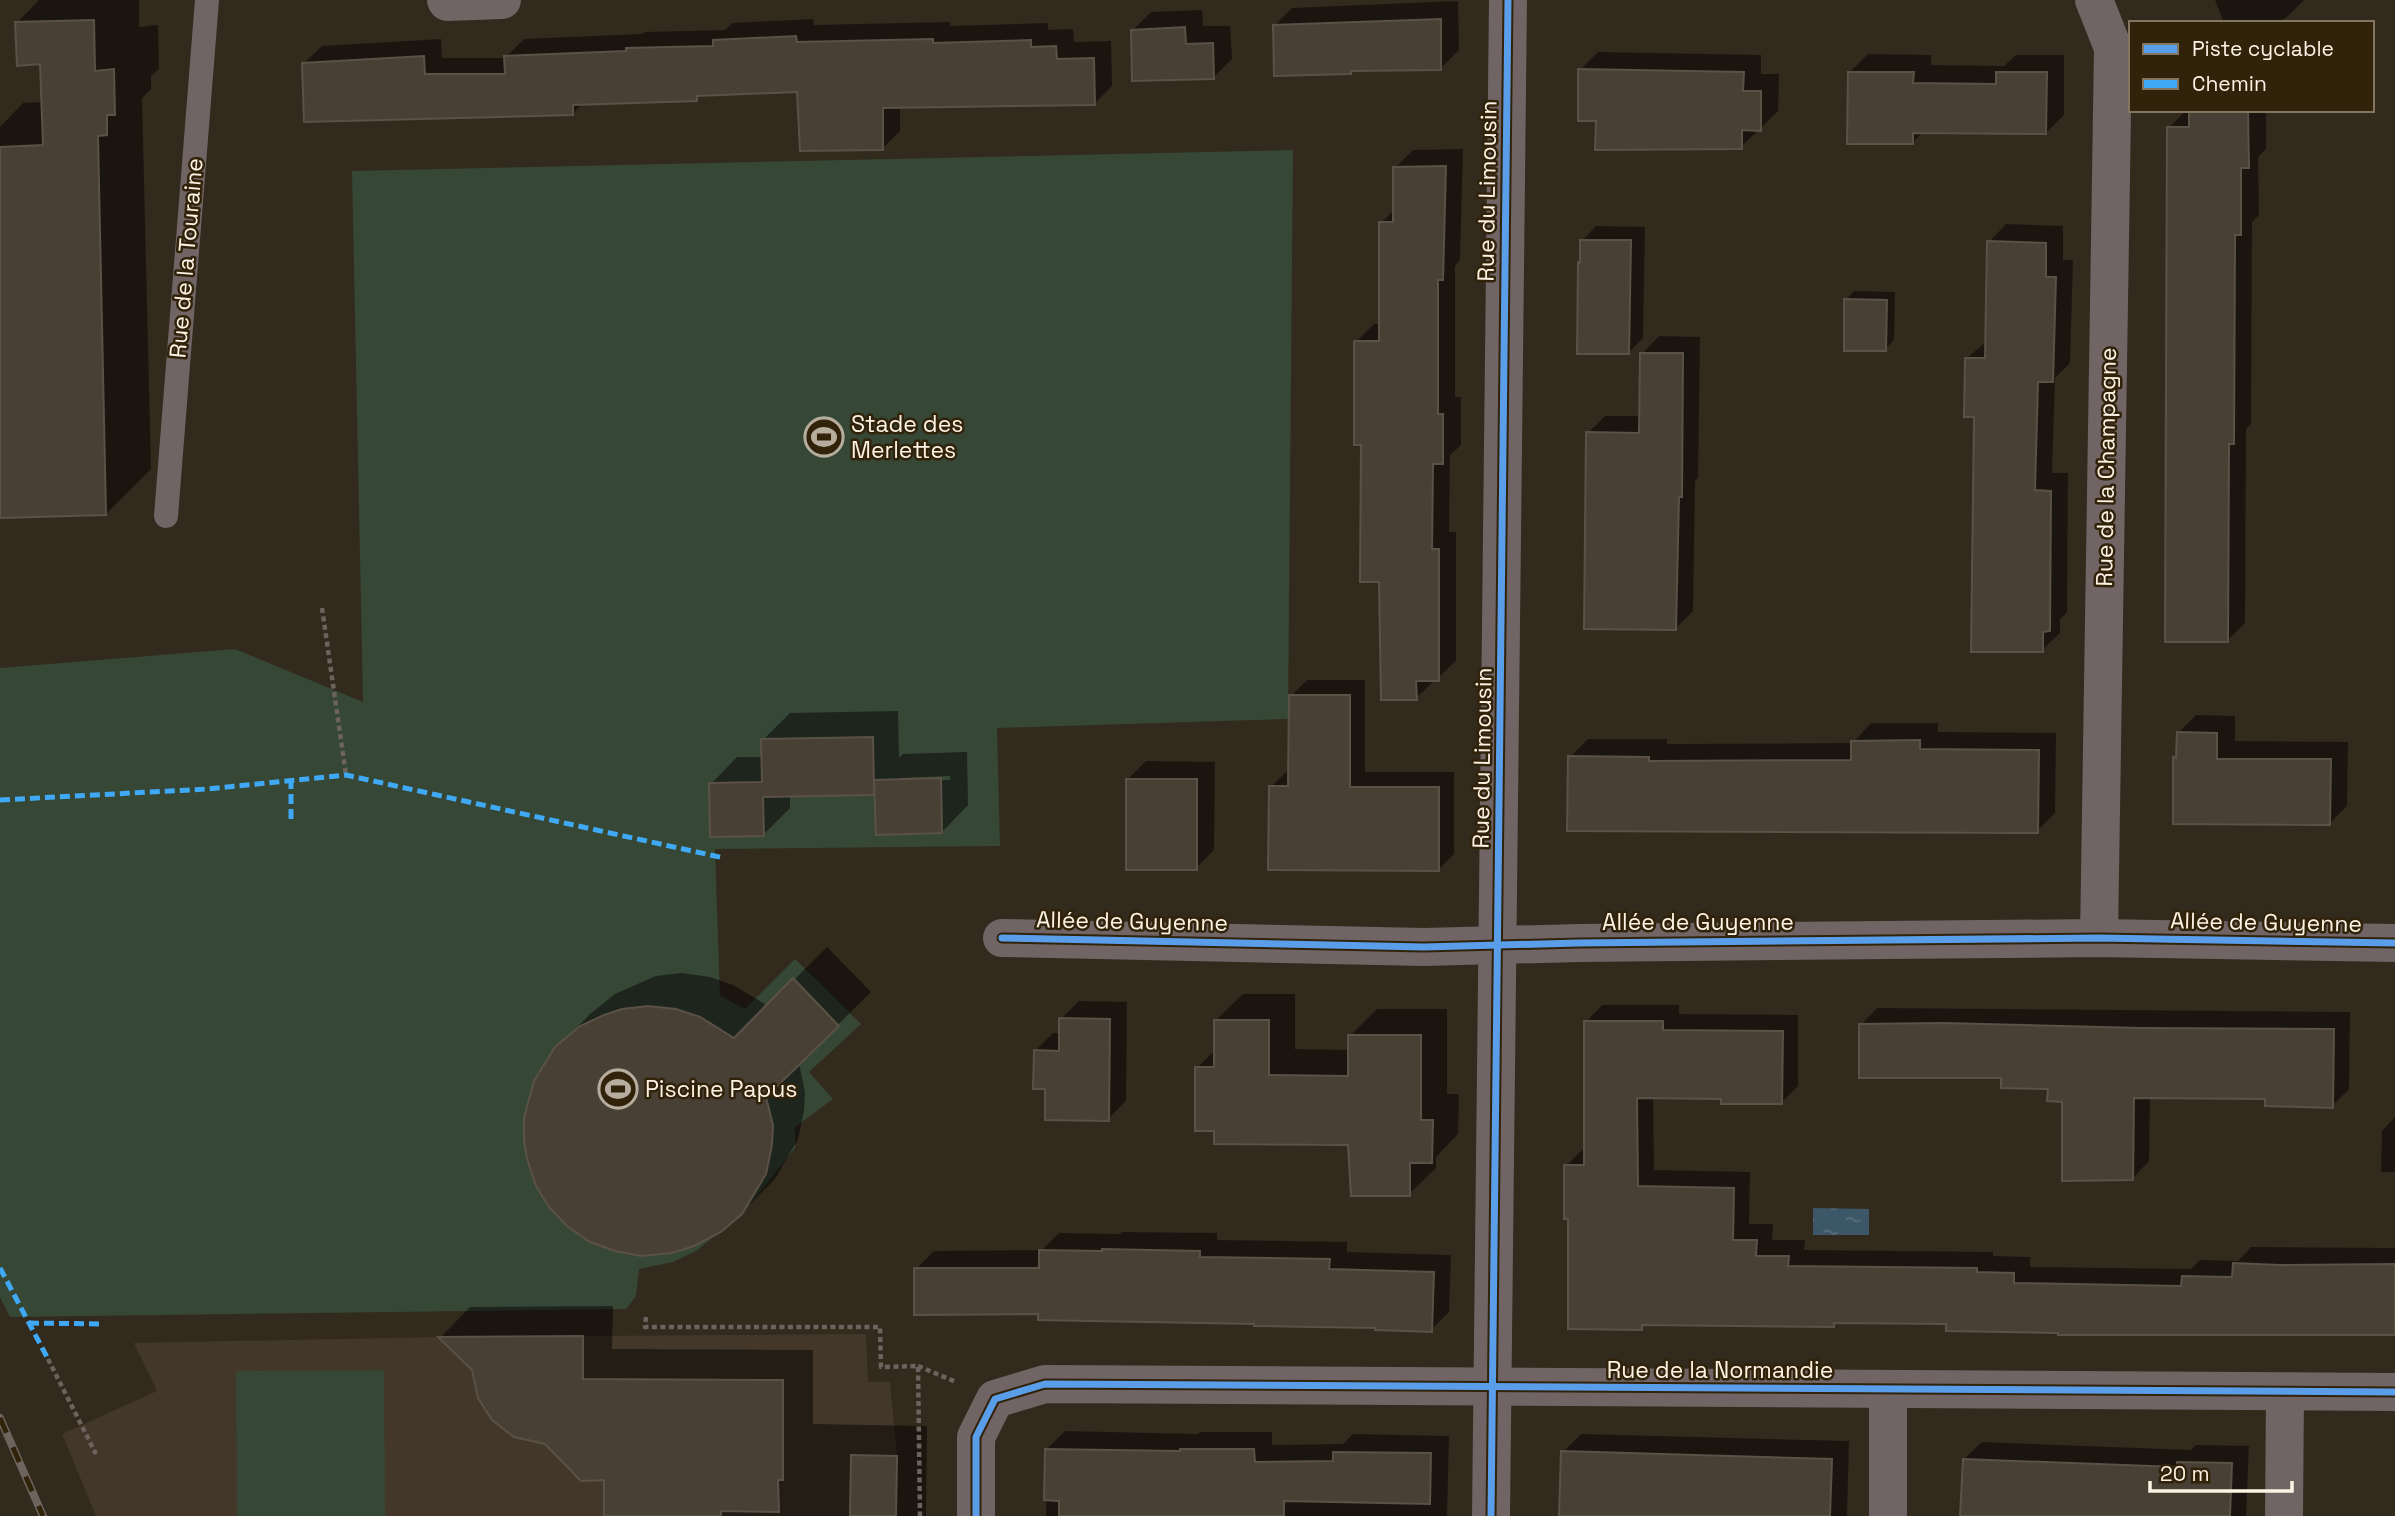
<svg xmlns="http://www.w3.org/2000/svg" width="2395" height="1516" font-family="'Space Grotesk',sans-serif">
<style>
.education{fill:#433729}
.green{fill:#374735}
.water{fill:url(#water-ripples)}
.shadow{fill:#0007;fill-rule:evenodd}
.building{fill:#483f35;stroke:#5a5147;stroke-width:2}
.lines{fill:none;stroke-linecap:round;stroke-linejoin:round}
.path{stroke:#6c625e;stroke-width:4.5;stroke-dasharray:5 3.5;stroke-linecap:butt}
.service{stroke:#706465;stroke-width:24}
.minor{stroke:#706465;stroke-width:38}
.rail-casing{stroke:#6e645e;stroke-width:8}
.rail{stroke:#31220a;stroke-width:5;stroke-dasharray:16;stroke-linecap:butt}
.quiet{stroke:#3fa9f5;stroke-width:5;stroke-dasharray:10 5;stroke-linecap:butt}
.cycleway-casing{stroke:#31220a;stroke-width:11}
.cycleway{stroke:#5a9eea;stroke-width:7}
.labels{text-anchor:middle;dominant-baseline:central;stroke-width:5;stroke-linejoin:round;paint-order:stroke}
.street-label{font-size:23px;fill:#fdf3e4;stroke:#31220a}
.poi-label{font-size:23px;fill:#fdf3e4;stroke:#31220a;text-anchor:start}
</style>
<defs>
<pattern id="water-ripples" width="26" height="14" patternUnits="userSpaceOnUse" patternTransform="scale(1.75)"><rect width="26" height="14" fill="#3c5768"/><path d="M2 4q2-2 4 0t4 0M15 11q2-2 4 0t4 0" fill="none" stroke="#59707d"/></pattern>
</defs>
<rect width="100%" height="100%" fill="#322a1d"/>
<polygon class="education" points="866,1334 868,1382 890,1382 897,1456 896,1516 96,1516 62,1434 157,1391 134,1343 438,1337"/>
<g class="green">
<polygon points="1293,150 1288,719 997,728 1000,846 715,849 720,996 745,1009 795,959 861,1024 809,1072 833,1099 795,1127 795,1148 742,1214 696,1251 673,1262 639,1269 636,1296 626,1309 10,1317 0,1297 0,668 235,649 363,702 352,171"/>
<polygon points="384,1370 385,1516 237,1516 236,1371"/>
</g>
<polygon class="water" points="1813,1208 1869,1209 1869,1235 1813,1235"/>
<g class="shadow">
<polygon points="39,0 139,0 139,27 158,25 159,69 151,76 151,89 142,98 151,469 106,514 0,516 0,127 23,103 43,102 41,62 17,23"/>
<polygon points="2215,0 2304,0 2286,18 2274,23 2224,23"/>
<polygon points="1458,1 1459,50 1441,68 1353,70 1350,72 1274,26 1292,8"/>
<polygon points="1202,10 1203,26 1230,26 1232,59 1214,77 1133,30 1151,12"/>
<polygon points="813,19 814,25 950,22 950,26 1048,23 1048,30 1073,29 1074,42 1111,41 1112,86 1094,104 900,106 900,131 883,148 799,90 702,94 696,99 583,103 573,114 304,63 322,46 441,39 442,58 505,58 524,39 642,34 645,32 725,30 732,23"/>
<polygon points="1598,52 1761,55 1761,74 1779,74 1778,111 1741,147 1597,119 1580,70"/>
<polygon points="1868,54 1931,55 1931,65 2004,66 2016,55 2064,55 2064,115 2046,133 1924,131 1912,143 1850,72"/>
<polygon points="2186,110 2266,110 2266,149 2258,157 2259,215 2252,222 2251,424 2246,429 2245,623 2227,641 2169,128"/>
<polygon points="1463,149 1460,260 1455,266 1455,397 1461,397 1461,445 1450,455 1449,532 1456,532 1456,661 1416,698 1380,580 1362,444 1356,342 1374,324 1381,324 1381,223 1395,209 1395,168 1413,150"/>
<polygon points="2006,224 2063,226 2063,260 2073,260 2070,363 2055,378 2052,473 2068,473 2067,612 2060,619 2060,633 2042,650 1976,415 1967,358 1987,341 1989,242"/>
<polygon points="1596,226 1645,227 1643,338 1629,352 1579,263 1582,260 1582,241"/>
<polygon points="1854,291 1895,292 1894,340 1885,349 1846,300"/>
<polygon points="1659,336 1700,337 1698,478 1695,481 1693,611 1676,628 1588,433 1605,416 1641,416 1642,354"/>
<polygon points="1307,680 1365,680 1365,772 1454,772 1454,854 1438,870 1271,787 1287,771 1290,771 1291,696"/>
<path d="M898 711 899 758 903 754 967 752 968 805 942 832 877 789 873 793 790 795V808L764 834 711 784 737 757H763V740L790 713ZM950 776V780L901 781V778Z"/>
<polygon points="2196,715 2235,716 2235,741 2348,742 2347,806 2329,824 2175,758 2178,755 2178,733"/>
<polygon points="1871,723 1938,723 1938,732 2056,733 2055,813 2037,831 1570,757 1588,739 1667,739 1667,744 1853,743"/>
<polygon points="1146,761 1215,762 1214,850 1196,868 1128,779"/>
<polygon points="827,947 871,992 799,1063 805,1092 804,1111 798,1139 775,1179 741,1213 557,1048 590,1014 615,994 656,976 682,973 710,977 733,985 768,1006"/>
<polygon points="1243,994 1295,994 1295,1049 1350,1050 1350,1036 1377,1009 1447,1009 1447,1094 1459,1094 1458,1134 1436,1157 1436,1168 1409,1194 1350,1143 1216,1130 1197,1068 1216,1049 1216,1020"/>
<polygon points="1079,1001 1127,1002 1126,1101 1108,1119 1047,1087 1035,1051 1053,1033 1061,1033 1061,1019"/>
<polygon points="1602,1005 1679,1005 1679,1014 1798,1015 1798,1086 1781,1103 1723,1097 1653,1097 1654,1170 1750,1172 1749,1224 1773,1224 1772,1240 1805,1240 1804,1250 1993,1252 1993,1256 2030,1257 2030,1267 2191,1269 2200,1260 2238,1261 2251,1247 2395,1248 2395,1333 1838,1321 1834,1325 1646,1323 1641,1328 1570,1218 1566,1166 1583,1149 1585,1149 1586,1022"/>
<polygon points="1877,1008 2350,1012 2349,1089 2332,1106 2267,1097 2150,1097 2149,1161 2133,1178 2064,1100 2049,1087 2003,1076 1861,1025"/>
<polygon points="2395,1117 2395,1172 2381,1172 2382,1131"/>
<polygon points="1122,1232 1217,1233 1217,1240 1347,1242 1347,1252 1451,1255 1449,1312 1431,1330 1040,1312 916,1269 934,1251 1042,1250 1059,1233 1120,1234"/>
<polygon points="613,1306 612,1349 813,1350 813,1424 927,1426 926,1516 606,1516 605,1478 473,1369 441,1337 470,1307"/>
<polygon points="1065,1431 1198,1434 1200,1432 1272,1432 1272,1445 1343,1444 1353,1434 1449,1436 1447,1516 1046,1516 1047,1449"/>
<polygon points="1581,1434 1849,1441 1847,1516 1561,1516 1563,1452"/>
<polygon points="1982,1442 2191,1450 2196,1445 2249,1446 2246,1516 1962,1516 1964,1459"/>
</g>
<g class="building">
<polygon points="1441,19 1441,70 1351,71 1351,74 1274,76 1273,25"/>
<polygon points="94,20 95,71 114,69 115,115 107,115 107,135 98,136 106,515 0,518 0,147 43,145 40,64 17,66 15,22"/>
<polygon points="1185,27 1186,44 1213,43 1214,79 1132,81 1131,30"/>
<polygon points="796,36 797,42 933,39 933,43 1031,40 1031,47 1056,46 1057,59 1094,58 1095,105 883,108 883,150 800,151 797,92 697,96 697,101 573,105 573,115 304,122 302,63 424,56 425,74 505,74 504,56 626,51 626,48 713,46 713,40"/>
<polygon points="1578,69 1744,72 1743,91 1761,91 1761,131 1742,130 1742,149 1595,150 1596,121 1578,121"/>
<polygon points="1848,72 1914,72 1913,83 1996,84 1996,72 2047,72 2046,134 1913,133 1913,144 1847,144"/>
<polygon points="2189,110 2248,110 2249,168 2241,168 2241,235 2235,235 2234,444 2229,444 2228,642 2165,642 2167,127 2189,127"/>
<polygon points="1446,166 1443,280 1438,280 1438,414 1443,414 1443,464 1433,464 1432,549 1439,549 1439,681 1416,681 1417,700 1381,700 1379,582 1360,582 1361,445 1354,445 1354,341 1379,341 1379,222 1393,222 1393,167"/>
<polygon points="1580,240 1631,240 1629,354 1577,354 1578,262 1580,263"/>
<polygon points="1987,241 2046,243 2046,277 2056,277 2053,382 2038,382 2035,490 2051,491 2050,631 2043,632 2043,652 1971,652 1974,417 1964,417 1965,358 1985,358"/>
<polygon points="1844,299 1887,300 1886,351 1844,351"/>
<polygon points="1640,353 1683,353 1682,497 1679,497 1676,630 1584,629 1586,432 1639,433"/>
<polygon points="1289,695 1350,695 1350,787 1439,787 1439,871 1268,870 1269,786 1288,786"/>
<polygon points="2177,732 2217,733 2217,759 2331,759 2330,825 2173,824 2173,757 2176,758"/>
<polygon points="873,737 874,795 763,797 764,836 710,837 709,783 762,782 761,739"/>
<polygon points="1920,740 1920,749 2039,750 2038,833 1567,831 1568,756 1649,757 1649,761 1851,760 1851,741"/>
<polygon points="941,778 942,833 876,835 874,780"/>
<rect x="1126" y="779" width="71" height="91"/>
<polygon points="793,978 839,1026 766,1097 773,1125 772,1145 766,1174 742,1214 721,1232 694,1246 672,1253 641,1256 615,1251 590,1242 567,1226 549,1207 536,1186 527,1159 524,1140 524,1118 534,1081 555,1047 580,1026 604,1015 622,1009 648,1006 676,1009 700,1017 734,1038"/>
<polygon points="1059,1018 1110,1019 1109,1121 1045,1120 1045,1089 1033,1089 1034,1050 1059,1051"/>
<polygon points="1214,1020 1269,1020 1269,1075 1348,1076 1348,1035 1421,1035 1421,1120 1433,1120 1432,1163 1410,1163 1410,1196 1351,1196 1348,1145 1214,1144 1214,1131 1195,1131 1195,1067 1214,1067"/>
<polygon points="1584,1021 1663,1021 1663,1030 1783,1031 1782,1104 1721,1104 1721,1099 1637,1098 1638,1186 1734,1188 1733,1240 1757,1240 1756,1256 1789,1256 1788,1266 1977,1268 1977,1272 2014,1273 2014,1283 2181,1286 2182,1276 2232,1277 2233,1263 2280,1265 2395,1264 2395,1335 2058,1335 2058,1333 1946,1331 1946,1324 1834,1323 1834,1327 1642,1325 1642,1330 1568,1329 1568,1219 1564,1219 1564,1165 1584,1165"/>
<polygon points="1943,1023 2140,1028 2334,1029 2333,1108 2265,1106 2265,1099 2134,1098 2133,1180 2062,1181 2062,1102 2047,1101 2048,1089 2001,1088 2001,1078 1859,1078 1859,1024"/>
<polygon points="1102,1249 1200,1251 1200,1257 1330,1259 1329,1269 1434,1272 1432,1332 1375,1330 1375,1328 1254,1326 1254,1324 1038,1320 1038,1314 914,1315 914,1268 1039,1268 1039,1250 1102,1251"/>
<polygon points="583,1336 583,1379 783,1380 783,1480 778,1480 779,1512 721,1511 721,1516 604,1516 604,1480 581,1481 545,1444 514,1437 492,1420 478,1398 472,1370 438,1337"/>
<polygon points="1045,1449 1180,1451 1180,1449 1254,1449 1255,1462 1333,1461 1333,1452 1431,1453 1430,1504 1284,1501 1284,1516 1059,1516 1059,1501 1044,1500"/>
<polygon points="1561,1451 1832,1459 1830,1516 1559,1516"/>
<polygon points="851,1455 897,1456 896,1516 850,1516"/>
<polygon points="1963,1459 2177,1467 2177,1462 2232,1463 2230,1516 1960,1516"/>
</g>
<g class="lines">
<g class="path">
<polyline points="322,608 346,775"/>
<polyline points="646,1317 645,1327 880,1327 881,1367 918,1366 920,1516"/>
<polyline points="48,1359 96,1454"/>
<polyline points="918,1366 956,1382"/>
</g>
<polyline class="service" points="166,516 207,0"/>
<g class="minor">
<polyline points="446,0 447,2 502,0"/>
<polyline points="2094,0 2113,48 2099,938"/>
<polyline points="1002,938 1424,947 1579,943 2099,938 2395,943"/>
<polyline points="976,1516 976,1437 995,1399 1045,1384 2395,1392"/>
<polyline points="1491,1516 1508,0"/>
<polyline points="1888,1516 1888,1390"/>
<polyline points="2284,1516 2285,1392"/>
</g>
<g class="rail-casing">
<polyline id="rail" points="0,1418 43,1516"/>
</g>
<use href="#rail" class="rail"/>
<g class="quiet">
<polyline points="0,800 207,789 346,775 724,858"/>
<polyline points="291,819 291,780"/>
<polyline points="0,1268 48,1359"/>
<polyline points="29,1323 102,1324"/>
</g>
<g class="cycleway-casing">
<g id="cycleway">
<polyline points="1002,938 1424,947 1579,943 2099,938 2395,943"/>
<polyline points="976,1516 976,1437 995,1399 1045,1384 2395,1392"/>
<polyline points="1491,1516 1508,0"/>
</g>
</g>
<use href="#cycleway" class="cycleway"/>
</g>
<defs>
<g id="stadium-ring" transform="scale(2.0125)"><circle r="9.5" fill="#31220a" stroke="#b6ad9e" stroke-width="1.5"/><path d="M0-5a6.5 5 0 1 0 0 10a6.5 5 0 1 0 0-10ZM-3.5-1.8h7v3.6h-7Z" fill="#b6ad9e"/></g>
</defs>
<g fill-rule="evenodd">
<use href="#stadium-ring" x="824" y="437"/>
<use href="#stadium-ring" x="618" y="1089"/>
</g>
<g class="labels">
<g class="street-label">
<text transform="translate(1487 191) rotate(-89)">Rue du Limousin</text>
<text transform="translate(186 258) rotate(-85)">Rue de la Touraine</text>
<text transform="translate(2106 467) rotate(-89)">Rue de la Champagne</text>
<text transform="translate(1482 758) rotate(-89)">Rue du Limousin</text>
<text transform="translate(1132 921) rotate(1)">Allée de Guyenne</text>
<text x="1698" y="922">Allée de Guyenne</text>
<text transform="translate(2266 922) rotate(1)">Allée de Guyenne</text>
<text x="1720" y="1370">Rue de la Normandie</text>
</g>
<g class="poi-label">
<text x="851" y="424">Stade des<tspan x="851" dy="26">Merlettes</tspan></text>
<text x="645" y="1089">Piscine Papus</text>
</g>
</g>
<rect x="2129" y="21" width="245" height="91" fill="#31220a" stroke="#837661" stroke-width="2"/>
<rect x="2143" y="44" width="35" height="10" fill="#5a9eea" stroke="#837661" stroke-width="2"/>
<text x="2192" y="56" font-size="21" fill="#fdf3e4">Piste cyclable</text>
<rect x="2143" y="79" width="35" height="10" fill="#3fa9f5" stroke="#837661" stroke-width="2"/>
<text x="2192" y="91" font-size="21" fill="#fdf3e4">Chemin</text>
<path d="M2150 1481v10h142v-10" fill="none" stroke="#fdf3e4" stroke-width="3.5"/>
<text x="2160" y="1481" font-size="21" fill="#fdf3e4" stroke="#31220a" stroke-width="5" paint-order="stroke">20 m</text>
</svg>
